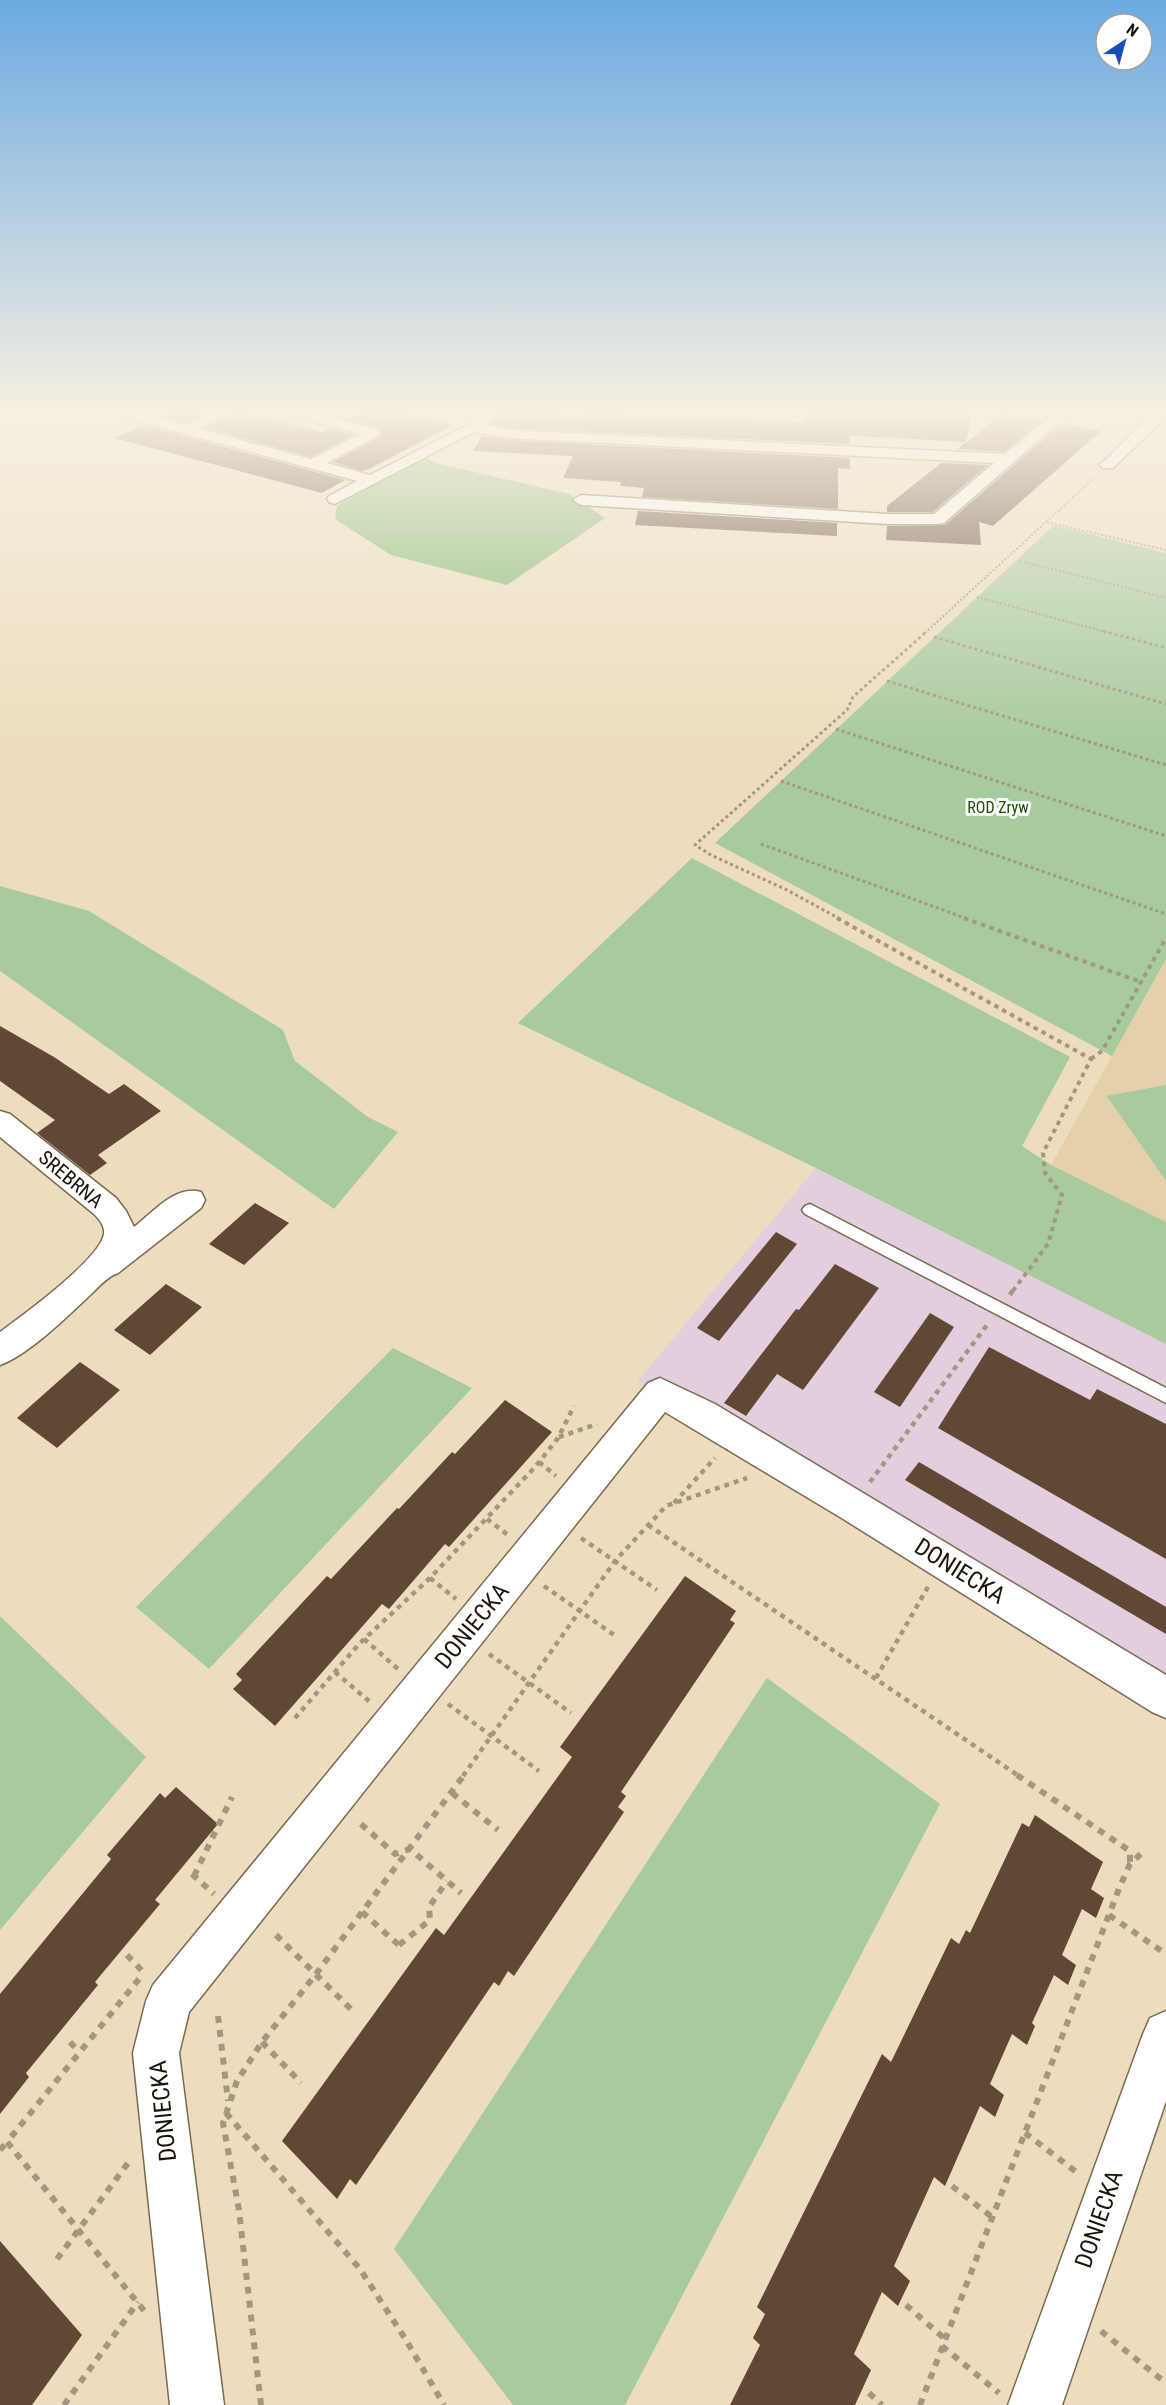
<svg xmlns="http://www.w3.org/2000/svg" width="1166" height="2405" font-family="'Roboto Condensed',sans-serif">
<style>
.built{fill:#e4d0aa}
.industrial{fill:#e2cedd}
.green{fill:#a7ca9e}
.forest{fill:#7eb66f}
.building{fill:#614835}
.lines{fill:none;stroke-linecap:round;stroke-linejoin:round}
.lane-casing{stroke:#7a6b50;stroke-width:3}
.street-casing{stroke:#7a6b50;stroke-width:3}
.path-far4{stroke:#a4977f;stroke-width:2;stroke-dasharray:2 2;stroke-linecap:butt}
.path-far3{stroke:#a4977f;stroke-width:3;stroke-dasharray:3 3;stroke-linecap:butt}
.path-far2{stroke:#a4977f;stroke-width:4;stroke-dasharray:4.5 4.5;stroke-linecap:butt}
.path-far1{stroke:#a4977f;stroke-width:4.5;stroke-dasharray:5 5;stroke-linecap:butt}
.path{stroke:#a4977f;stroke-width:6;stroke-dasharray:7 7;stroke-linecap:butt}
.lane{fill:#fff;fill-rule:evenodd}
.street{fill:#fff;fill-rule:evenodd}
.labels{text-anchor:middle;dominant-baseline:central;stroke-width:6;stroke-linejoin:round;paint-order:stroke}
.far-park-label{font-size:16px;fill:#194e02;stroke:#fff}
.street-label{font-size:20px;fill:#1b150a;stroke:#fff}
.near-street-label{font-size:24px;fill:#1b150a;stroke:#fff}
</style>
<rect width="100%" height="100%" fill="#edddbe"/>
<polygon class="built" points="1166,959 1166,1222 1051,1165"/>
<polygon class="industrial" points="816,1168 1166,1344 1166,1698 660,1393 637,1382"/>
<g class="green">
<polygon points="1054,525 1166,553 1166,959 1112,1056 715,843"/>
<polygon points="692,858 1070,1057 1022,1146 1051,1165 1166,1222 1166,1344 816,1168 518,1023"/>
<polygon points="0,886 89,911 283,1030 295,1061 368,1117 398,1132 334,1209 0,971"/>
<polygon points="1166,1085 1166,1181 1107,1096"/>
<polygon points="393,1348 472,1388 209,1669 136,1607"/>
<polygon points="0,1616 146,1757 0,1930"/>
<polygon points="767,1678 940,1804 625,2405 513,2405 394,2249"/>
</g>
<polygon class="forest" points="425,458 436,463 569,494 605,518 507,585 391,555 335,519 337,506 417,459"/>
<g class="building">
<polygon points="175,411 208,411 185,423 163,416"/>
<polygon points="236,411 322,432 330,428 354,435 311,457 206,428"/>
<polygon points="365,411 396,411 453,425 369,469 362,471 333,462 379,438 382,434 379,428 348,419"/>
<polygon points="495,411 584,415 585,412 806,422 806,411 972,411 966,443 1004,412 1042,420 1004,452 957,449 966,442 877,437 849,436 850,444 508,428 491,424 498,419 493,414"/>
<polygon points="1061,424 1101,431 993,526 979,522 981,545 886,540 887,526 945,525"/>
<polygon points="144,425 345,480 322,493 114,438"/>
<polygon points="482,436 508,440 850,458 850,469 838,468 838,509 642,497 644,488 620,486 621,482 563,478 573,456 473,451"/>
<polygon points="941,463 988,465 933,512 887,512 887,506"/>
<polygon points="638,511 837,523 837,536 635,525"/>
<polygon points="0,1026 54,1057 109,1094 124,1084 161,1111 98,1155 107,1163 90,1175 37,1133 55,1120 0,1081"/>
<polygon points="255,1203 289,1223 244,1265 209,1244"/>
<polygon points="776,1232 797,1244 719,1341 697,1328"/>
<polygon points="835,1264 879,1288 803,1390 777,1374 746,1416 724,1403 796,1309 799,1310"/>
<polygon points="166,1284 202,1307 150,1355 114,1330"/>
<polygon points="930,1313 954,1327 900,1407 874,1392"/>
<polygon points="989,1347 1090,1400 1097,1389 1166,1424 1166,1559 938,1428"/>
<polygon points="80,1362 120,1390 57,1448 17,1418"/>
<polygon points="505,1400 552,1432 449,1547 445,1544 389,1609 382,1604 275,1726 233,1689 242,1680 236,1674 327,1576 331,1579 397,1508 399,1509 452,1452 455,1454"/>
<polygon points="919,1462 1166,1607 1166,1634 905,1480"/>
<polygon points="685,1576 736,1611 730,1620 735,1623 621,1792 626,1796 618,1807 624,1812 514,1976 508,1971 499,1986 494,1982 356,2185 350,2179 337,2199 282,2141 436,1928 444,1935 572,1757 560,1747"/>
<polygon points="176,1787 218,1824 155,1900 160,1904 95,1982 98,1985 26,2073 29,2077 0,2114 0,1994 111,1859 107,1855 160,1793 165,1798"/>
<polygon points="1035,1815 1103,1862 1091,1889 1104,1898 1096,1918 1082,1909 1062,1955 1076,1965 1068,1985 1054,1975 1032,2023 1035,2026 1027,2045 1012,2034 990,2084 1004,2095 995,2117 980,2106 945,2186 934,2177 894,2266 910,2281 898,2306 882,2292 854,2354 871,2370 855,2405 730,2405 760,2345 753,2338 765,2314 757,2307 882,2054 891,2062 951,1938 959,1944 966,1930 970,1933 1022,1823 1029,1827"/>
<polygon points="0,2241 82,2335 32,2405 0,2405"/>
</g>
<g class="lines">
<g class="lane-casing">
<polygon id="lane" points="810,1204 1166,1388 1166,1403 805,1214 802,1210 805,1206"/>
</g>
<g class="street-casing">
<g id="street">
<polygon points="111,411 135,411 185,425 214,411 234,411 200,429 311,459 360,434 286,414 284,411 309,411 378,430 380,433 378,436 327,463 370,475 489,414 496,418 486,425 508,430 1005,454 1056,411 1072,411 944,523 938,524 887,524 581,505 573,500 581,495 887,514 934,514 994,463 508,438 474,432 335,504 329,502 327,499 329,496 357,481 113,414"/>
<polygon points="1155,411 1166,411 1166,417 1113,468 1103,468 1100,465 1103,462"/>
<path d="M0 1111 10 1114 116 1198 126 1211 134 1227C152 1213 176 1184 201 1192L205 1200 201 1208 118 1273C106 1277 98 1288 89 1296 67 1317 28 1355 0 1365V1332C22 1316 100 1259 104 1234 105 1226 100 1220 94 1214L0 1137Z"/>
<polygon points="660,1378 715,1404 1166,1675 1166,1718 1152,1712 840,1517 665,1412 189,2012 179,2053 224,2405 170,2405 133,2053 146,2001 153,1985 648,1383"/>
<polygon points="1166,2011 1166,2101 1062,2405 1008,2405 1143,2034 1150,2018"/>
</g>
</g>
<g class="path-far4">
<polyline points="1047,522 1166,550"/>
<polyline points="1020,561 1166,598"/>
<polyline points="977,597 1109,633"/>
<polyline points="925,633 1094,478"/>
</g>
<g class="path-far3">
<polyline points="1103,631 1166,648"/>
<polyline points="934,637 1166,704"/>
<polyline points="887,681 1166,765"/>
<polyline points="836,729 1166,836"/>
<polyline points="781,781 1166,914"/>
<polyline points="761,844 968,919"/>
<polyline points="840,919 787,890 711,855 695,845 847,710 853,697 927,631"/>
</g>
<g class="path-far2">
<polyline points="837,918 1091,1059 1043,1153 1045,1173 1062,1195 1048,1244 1012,1292"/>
<polyline points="964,918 1141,982"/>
<polyline points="1091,1059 1102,1051 1166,938"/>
</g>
<g class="path-far1">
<polyline points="1010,1295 1013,1290"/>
<polyline points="559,1437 597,1424"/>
<polyline points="539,1462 556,1476"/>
<polyline points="870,1482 987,1325"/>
<polyline points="674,1503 715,1458"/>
<polyline points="487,1519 508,1535"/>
<polyline points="648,1525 1019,1776"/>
<polyline points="581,1538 657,1590"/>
<polyline points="430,1578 456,1599"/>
<polyline points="544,1586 617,1637"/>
<polyline points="364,1639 398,1669"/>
<polyline points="489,1654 571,1713"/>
<polyline points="335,1672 370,1702"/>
<polyline points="876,1678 929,1585"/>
<polyline points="448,1704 539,1771"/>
<polyline points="295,1718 360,1643 430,1578 536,1466 558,1438 574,1406"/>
<polyline points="463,1776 615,1561 666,1506 747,1478"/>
</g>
<g class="path">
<polyline points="1017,1775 1130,1851 1130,1863"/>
<polyline points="452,1793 498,1830"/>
<polyline points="361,1824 395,1854 410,1849 461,1893"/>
<polyline points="192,1874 214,1894"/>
<polyline points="194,1876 232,1797"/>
<polyline points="362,1912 402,1948"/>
<polyline points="1109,1915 1166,1954"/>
<polyline points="276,1935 355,2013"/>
<polyline points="399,1945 430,1920 429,1907 447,1881"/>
<polyline points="127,1955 145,1974"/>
<polyline points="139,1979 7,2142 146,2313"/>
<polyline points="218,2016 228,2101"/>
<polyline points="70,2042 79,2052"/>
<polyline points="262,2042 301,2083"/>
<polyline points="226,2113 360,2269 406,2340 444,2405"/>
<polyline points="1025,2133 1079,2174"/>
<polyline points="0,2150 7,2142"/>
<polyline points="952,2186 992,2217"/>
<polyline points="57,2259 131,2159"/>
<polyline points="906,2305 945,2339"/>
<polyline points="1101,2331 1166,2383"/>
<polyline points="942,2346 999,2393"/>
<polyline points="869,2393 882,2405"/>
<polyline points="64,2405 138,2302"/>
<polyline points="261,2405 239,2210 223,2123 237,2081 262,2042 316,1974 464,1775"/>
<polyline points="920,2405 1120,1886 1130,1864 1144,1851"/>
</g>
<use href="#lane" class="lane"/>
<use href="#street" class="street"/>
</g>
<linearGradient id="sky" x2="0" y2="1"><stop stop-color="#6caae1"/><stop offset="0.55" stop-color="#f7f0e2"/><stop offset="1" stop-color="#f7f0e2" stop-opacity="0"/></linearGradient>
<rect width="1166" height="748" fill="url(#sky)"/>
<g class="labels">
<g class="far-park-label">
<text x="998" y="807">ROD Zryw</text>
</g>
<g class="street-label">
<text transform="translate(71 1179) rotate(40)">SREBRNA</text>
</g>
<g class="near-street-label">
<text transform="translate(960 1571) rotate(32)">DONIECKA</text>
<text transform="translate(472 1626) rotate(-51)">DONIECKA</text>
<text transform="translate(163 2111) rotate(-96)">DONIECKA</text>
<text transform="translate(1099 2219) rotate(-71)">DONIECKA</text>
</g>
</g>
<g transform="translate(1124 42) rotate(36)"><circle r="28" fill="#ffffff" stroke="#a4a19d" stroke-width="1.5"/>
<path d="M0-4.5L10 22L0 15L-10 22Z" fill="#184cb9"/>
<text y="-9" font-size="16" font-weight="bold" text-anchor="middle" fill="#1b150a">N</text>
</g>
</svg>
